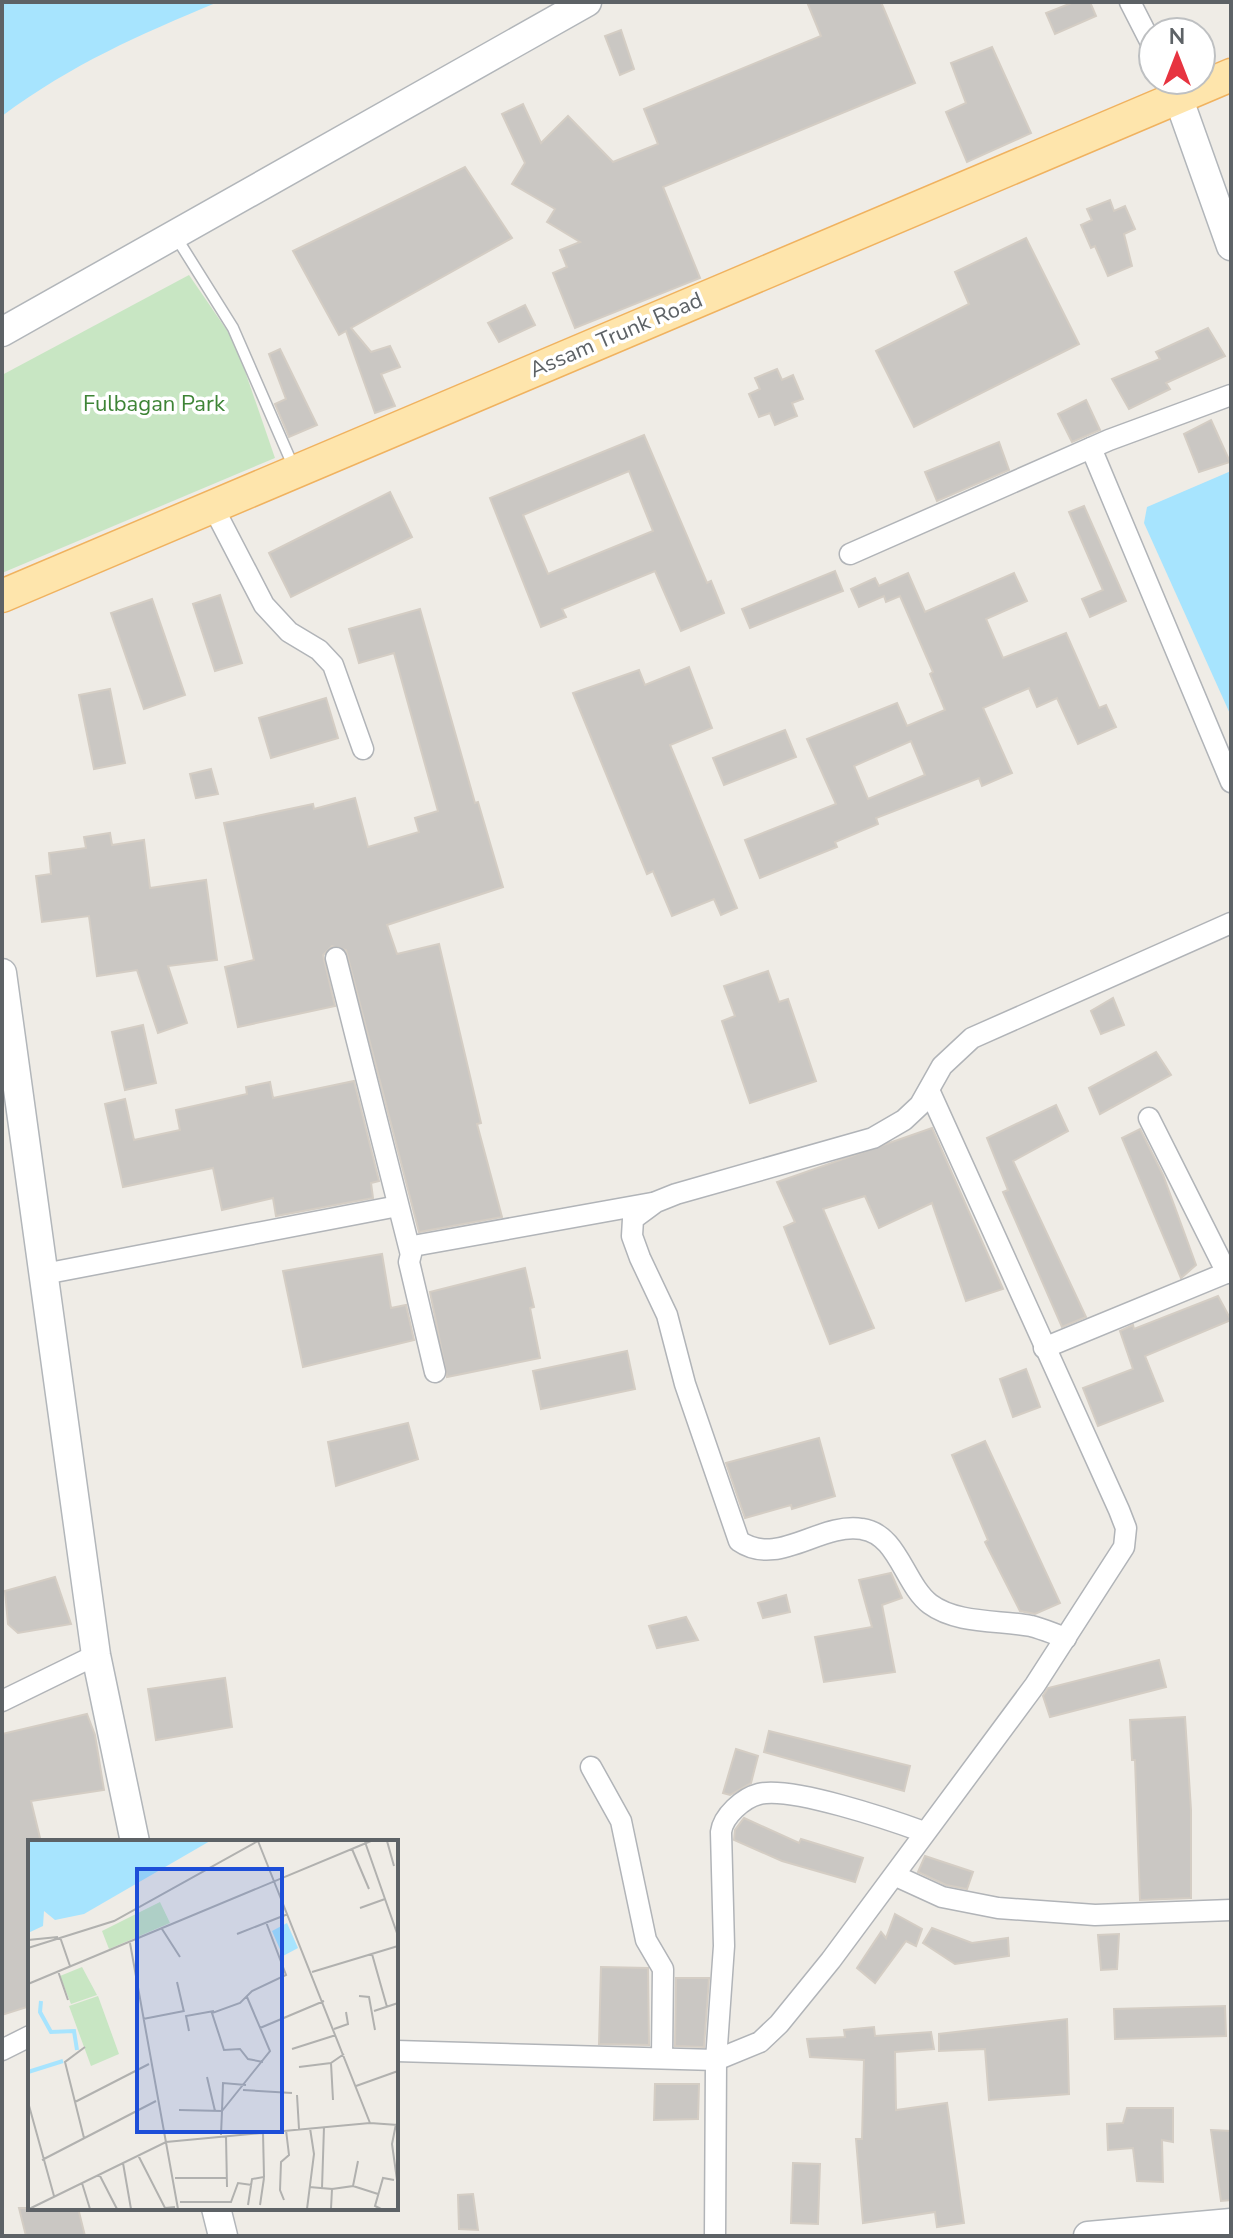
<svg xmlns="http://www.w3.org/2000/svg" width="1233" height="2238" font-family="'Nunito Sans',sans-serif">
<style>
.green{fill:#c8e6c3}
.water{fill:#a7e4fe}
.building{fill:#cac7c3;stroke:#d4cdc4;stroke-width:2;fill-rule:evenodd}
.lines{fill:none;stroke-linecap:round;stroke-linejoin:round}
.lane-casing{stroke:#b1b4b8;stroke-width:13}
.street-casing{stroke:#b1b4b8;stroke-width:23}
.secondary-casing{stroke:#b2b6ba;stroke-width:31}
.primary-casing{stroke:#f0b25f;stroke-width:35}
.lane{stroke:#fff;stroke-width:10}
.street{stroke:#fff;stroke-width:20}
.secondary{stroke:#fff;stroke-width:28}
.primary{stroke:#fee5ac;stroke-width:32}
.labels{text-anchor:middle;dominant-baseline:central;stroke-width:7;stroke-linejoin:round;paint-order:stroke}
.street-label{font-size:22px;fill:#5d6266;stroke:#fff}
.park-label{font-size:22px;fill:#3e8436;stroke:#fff}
.inset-river{fill:none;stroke:#a7e4fe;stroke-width:4}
.inset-road{fill:none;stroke:#b1b1af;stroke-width:2}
.view{fill:#1d4ed8;fill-opacity:0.15;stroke:#1d4ed8;stroke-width:4}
.inset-edge{fill:none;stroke:#5d6266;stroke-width:4}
</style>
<rect width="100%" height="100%" fill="#efece6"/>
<polygon class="green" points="189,275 235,342 275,458 2,573 2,375"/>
<g class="water">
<path d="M2 2H218C137 36 74 63 2 116Z"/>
<polygon points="1231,471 1231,716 1144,523 1147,507"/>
</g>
<g class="building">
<polygon points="807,2 881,2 915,83 663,187 700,278 575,328 553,273 567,267 560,250 580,242 547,222 555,209 512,184 525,163 502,114 523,104 541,143 568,116 613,162 658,144 644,109 821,36"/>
<polygon points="1074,2 1090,2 1096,16 1055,34 1046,13"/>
<polygon points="621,30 634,69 620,75 605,36"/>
<polygon points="992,47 1031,133 967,162 946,112 966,103 951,63"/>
<polygon points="465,167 512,238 351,328 371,352 390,346 400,367 381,374 395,406 375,413 346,331 339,335 293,251"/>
<polygon points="1110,200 1114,211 1125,206 1135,229 1124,234 1132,266 1108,276 1095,246 1091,248 1081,225 1092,220 1087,209"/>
<polygon points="1026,238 1079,344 914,427 876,351 969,304 955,272"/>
<polygon points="525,305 535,325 499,342 488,323"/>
<polygon points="1208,328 1225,356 1166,383 1170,389 1129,409 1112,379 1160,359 1156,352"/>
<polygon points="280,349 317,425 289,437 275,404 286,399 269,354"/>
<polygon points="777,369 782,380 793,375 803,399 792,403 797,416 775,425 770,413 759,417 749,394 760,389 755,378"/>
<polygon points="1086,400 1100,430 1072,442 1058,414"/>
<polygon points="1211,420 1230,462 1199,472 1184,434"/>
<path d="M644 435 707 583 711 581 724 613 681 631 655 571 562 609 566 617 541 627 490 498ZM629 471 653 531 548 574 523 515Z"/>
<polygon points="999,442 1009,470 937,501 925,472"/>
<polygon points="390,492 412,537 291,597 269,553"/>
<polygon points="1084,506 1126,601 1090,617 1082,599 1103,590 1069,512"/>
<polygon points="835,571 843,591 750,628 742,609"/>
<path d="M908 573 925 612 1014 573 1027 601 986 619 1003 658 1066 633 1099 708 1106 705 1116 727 1078 744 1057 698 1037 707 1029 688 983 708 1012 773 982 786 979 778 876 818 878 824 835 842 837 847 760 878 745 840 836 804 807 739 897 703 907 726 945 710 930 674 933 672 900 596 886 602 884 596 859 607 851 589 875 578 879 586ZM911 741 925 775 868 799 854 766Z"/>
<polygon points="220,595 242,663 215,671 193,604"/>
<polygon points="152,599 185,695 144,709 111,613"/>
<polygon points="420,609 475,803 478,802 503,887 387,925 397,954 439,944 481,1123 477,1124 502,1217 419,1232 346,950 332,946 323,955 335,1006 238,1027 225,967 254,960 224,823 313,804 314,809 355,798 368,847 419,832 415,818 438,811 394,653 359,663 349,629"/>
<polygon points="689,667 712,728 670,745 737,908 721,915 714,899 672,916 653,871 647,874 573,693 639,670 645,685"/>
<polygon points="110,689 125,763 94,769 79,695"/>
<polygon points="326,698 338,738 271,758 259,718"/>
<polygon points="785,730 796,757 724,785 713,758"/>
<polygon points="211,769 218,794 196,798 190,774"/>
<polygon points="110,833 112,845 144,840 150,888 206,880 217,960 168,966 187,1023 158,1033 137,970 97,976 89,916 42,922 36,876 51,874 49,853 86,848 84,837"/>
<polygon points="768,971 779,1002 788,999 816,1081 750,1103 722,1021 735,1016 724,986"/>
<polygon points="1113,998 1124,1025 1101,1034 1091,1011"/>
<polygon points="143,1025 156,1083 125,1090 112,1032"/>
<polygon points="1156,1052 1171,1075 1100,1114 1089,1088"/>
<polygon points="354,1081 379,1181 371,1183 373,1198 276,1216 273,1198 222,1210 213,1168 123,1187 105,1104 125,1099 134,1140 180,1130 176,1110 247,1094 246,1087 270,1082 273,1098"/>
<polygon points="1056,1105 1068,1131 1013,1161 1086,1317 1062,1327 1003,1192 1008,1190 987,1138"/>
<polygon points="932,1128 1003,1289 966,1301 932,1203 879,1228 865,1196 823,1209 874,1328 830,1344 784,1227 795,1222 777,1182"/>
<polygon points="1140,1129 1163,1175 1196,1265 1181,1278 1122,1138"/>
<polygon points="382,1254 391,1308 406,1305 414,1340 303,1367 283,1271"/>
<polygon points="525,1268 534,1307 530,1308 540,1358 447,1377 430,1292"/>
<polygon points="1218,1296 1231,1320 1145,1356 1163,1401 1098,1426 1083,1388 1133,1369 1120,1331 1133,1325 1134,1329"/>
<polygon points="627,1351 635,1389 541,1409 533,1371"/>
<polygon points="1026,1369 1040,1407 1013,1417 1000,1379"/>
<polygon points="408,1423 418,1459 336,1486 328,1442"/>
<polygon points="819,1438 835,1496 792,1509 791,1505 745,1518 726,1463"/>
<polygon points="985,1441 1060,1603 1035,1614 1020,1611 985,1542 988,1540 952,1455"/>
<polygon points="891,1573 902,1598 882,1605 895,1672 824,1682 815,1637 872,1627 859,1580"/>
<polygon points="55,1577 71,1624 18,1633 8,1624 5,1591"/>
<polygon points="786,1595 790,1612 763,1618 758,1603"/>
<polygon points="686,1617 698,1640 657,1648 649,1626"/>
<polygon points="1159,1660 1166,1687 1050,1717 1043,1696 1048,1688"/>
<polygon points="225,1678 232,1727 156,1740 148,1689"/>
<polygon points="87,1714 95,1735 104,1790 31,1801 41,1842 30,1842 30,2006 2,2015 2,1734"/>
<polygon points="1185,1717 1191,1810 1191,1898 1140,1900 1135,1760 1132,1760 1130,1720"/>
<polygon points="769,1731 910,1766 904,1791 764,1752"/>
<polygon points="736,1749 758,1756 751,1783 730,1795 723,1793"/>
<polygon points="744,1818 799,1843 801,1839 863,1858 855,1882 782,1861 734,1840 735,1830"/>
<polygon points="925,1856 973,1872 967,1889 946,1885 918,1872"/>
<polygon points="895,1914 922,1929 916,1946 906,1941 875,1983 857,1968 881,1932 886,1938"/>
<polygon points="932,1928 972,1943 1008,1938 1009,1956 955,1964 923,1943"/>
<polygon points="1119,1934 1117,1969 1101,1970 1098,1935"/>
<polygon points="601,1967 648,1968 649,2045 599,2044"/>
<polygon points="676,1978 709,1978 704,2047 675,2046"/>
<polygon points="1225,2006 1226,2036 1115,2039 1114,2009"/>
<polygon points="1067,2019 1069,2094 989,2100 985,2049 939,2051 939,2034"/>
<polygon points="874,2027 875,2036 931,2032 934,2049 895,2052 896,2110 947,2103 964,2223 937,2227 935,2212 863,2223 856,2139 862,2139 864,2060 810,2057 807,2039 845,2037 844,2030"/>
<polygon points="655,2084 699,2084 698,2119 654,2120"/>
<polygon points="1127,2108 1173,2108 1173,2142 1162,2140 1163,2182 1137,2181 1133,2148 1108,2150 1107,2124 1123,2123"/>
<polygon points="1211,2130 1231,2131 1231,2200 1221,2201"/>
<polygon points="793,2163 820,2164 818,2224 791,2223"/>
<polygon points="473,2194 478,2230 459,2229 458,2195"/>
<polygon points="19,2208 78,2208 85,2236 26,2236"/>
</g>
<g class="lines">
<g class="lane-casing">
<polyline id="lane" points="176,237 233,328 294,468"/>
</g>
<g class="street-casing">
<g id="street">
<polyline points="1130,2 1153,47"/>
<polyline points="1091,448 1231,782"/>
<polyline points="212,505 264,605 289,632 319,650 333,665 363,749"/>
<polyline points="850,554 1109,440 1231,395"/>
<polyline points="336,958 410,1251"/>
<polyline points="1149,1118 1227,1273"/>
<polyline points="44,1274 398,1206"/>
<polyline points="1044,1348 1231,1271"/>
<polyline points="435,1372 409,1262 413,1246 652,1203"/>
<path d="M1066 1638C1054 1634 1043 1629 1031 1626 999 1620 957 1624 930 1604 904 1584 898 1534 862 1529 820 1522 778 1568 739 1541L685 1384 667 1315 640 1258 632 1236 633 1219 656 1202 676 1194 873 1138 904 1120 920 1105 942 1066 972 1038 1231 923"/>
<polyline points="2,1701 96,1655"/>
<polyline points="591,1767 621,1821 646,1940 663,1969 662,2058"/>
<path d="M924 1832C891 1820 791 1786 759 1794 743 1798 723 1816 721 1832L724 1946 716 2060 760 2042 779 2024 831 1960 1035 1685 1124 1547 1126 1528 1119 1510 929 1090"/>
<polyline points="896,1876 942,1897 998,1908 1095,1915 1231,1910"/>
<polyline points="2,2050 30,2036"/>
<polyline points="396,2051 716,2060 715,2236"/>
</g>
</g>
<g class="secondary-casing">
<g id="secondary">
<polyline points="1178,97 1231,246"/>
<polyline points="2,332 587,2"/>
<polyline points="2,973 96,1655 135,1842"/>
<polyline points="216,2208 223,2236"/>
<polyline points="1088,2236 1231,2223"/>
</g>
</g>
<g class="primary-casing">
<polyline id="primary" points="2,596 1231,75"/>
</g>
<use href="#lane" class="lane"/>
<use href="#street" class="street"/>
<use href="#secondary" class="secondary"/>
<use href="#primary" class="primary"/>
</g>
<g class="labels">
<g class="street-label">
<text transform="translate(616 335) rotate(-23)">Assam Trunk Road</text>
</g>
<g class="park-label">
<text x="154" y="404">Fulbagan Park</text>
</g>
</g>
<g transform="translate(28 1840)">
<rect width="370" height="370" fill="#efece6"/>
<path d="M132 62 142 83 81 109 74 91ZM54 127 69 155 43 164 32 136ZM70 156 91 214 63 226 41 166Z" fill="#c8e6c3"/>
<path d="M0 1H182L56 74 27 80 16 71 15 86 0 93ZM259 83 270 108 255 116 244 91Z" fill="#a7e4fe"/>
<path class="inset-river" d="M13 161 12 172 23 192 46 191 49 210M0 232 35 221"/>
<path class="inset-road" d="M230 1 342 283M359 1 366 26M337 2 370 96M324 9 341 49M332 68 357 59M134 89 152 117M209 94 260 74M32 97 42 126M0 100 30 97M102 103 150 369M0 108 86 81 230 1M344 114 359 167M30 131 40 160M284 132 370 106M149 142 156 172M0 144 343 1M331 156 341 157 347 190M346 171 370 163M115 179 156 171M232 188 296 161M306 189 320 184 318 172M161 191 158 176 186 171M264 209 308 195M235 222 220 219 212 209 196 210 184 173 212 163 224 151 258 135 238 82M271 227 303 223M179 237 187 271M328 246 370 231M215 250 264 253M269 255 271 289M305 260 303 223 316 214M0 262 26 356M47 262 121 224M151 270 194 271 193 295M194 271 242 211 219 157M194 271 195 243 218 245M368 284 364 304 370 347M282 288 286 314 279 369H284M198 296 199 347M56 298 37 222 57 207M110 315 137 368 147 367M14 320 128 261M95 323 103 369M71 334 89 369M147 338H199M54 343 62 369M325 346 350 354M281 347 304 349 303 369M294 348 296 287M304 349 325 346 330 321M256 360 252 350 253 322 261 315 258 290M152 362H203L210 343 224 345M220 365 224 339 236 337 235 292M232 365 236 338M1 369 138 302 342 283 370 285M353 369 347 366 355 338 366 340"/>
<path class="view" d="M109 29H254V292H109Z"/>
<rect width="370" height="370" class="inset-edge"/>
</g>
<rect width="1233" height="2238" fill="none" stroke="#5d6266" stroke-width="8"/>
<g transform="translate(1177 56)"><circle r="38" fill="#ffffff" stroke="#bec0c2" stroke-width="2"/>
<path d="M0-6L14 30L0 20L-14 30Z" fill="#e73440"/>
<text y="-12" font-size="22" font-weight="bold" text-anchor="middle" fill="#5d6266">N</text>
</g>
</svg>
